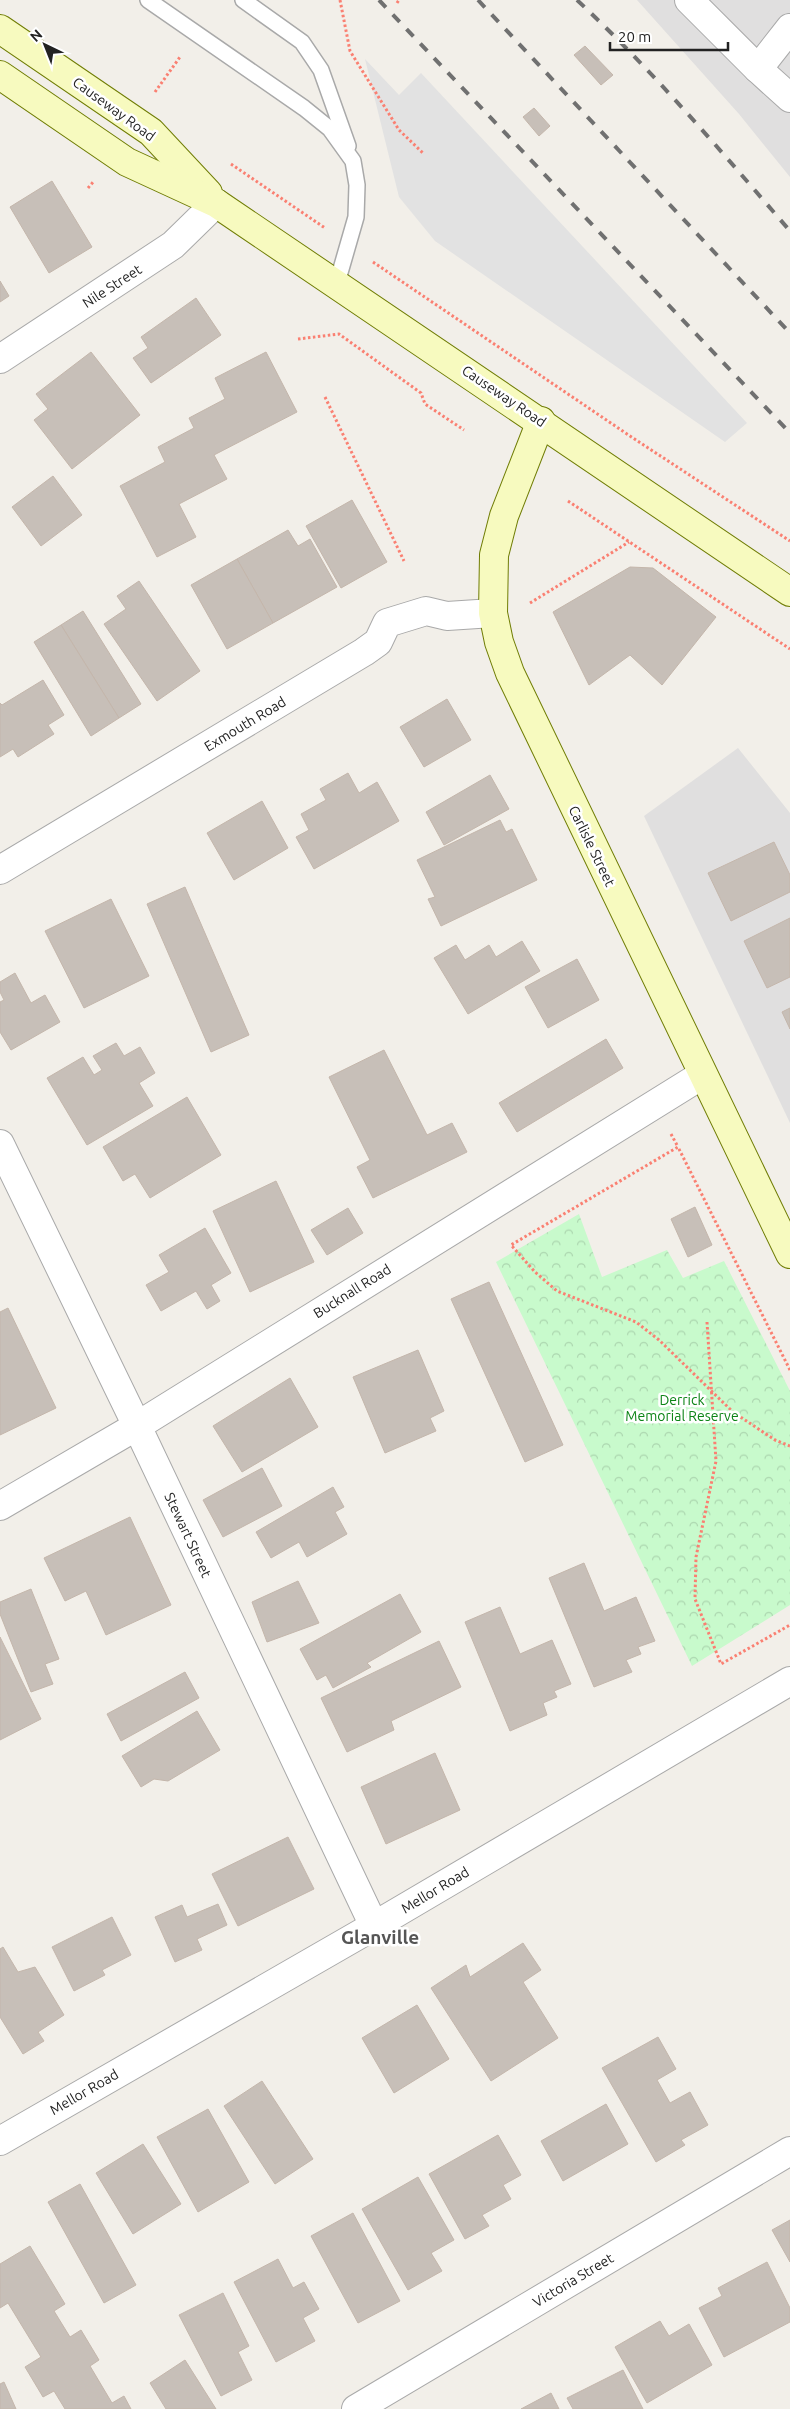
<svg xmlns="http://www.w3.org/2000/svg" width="790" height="2409" font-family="Ubuntu,sans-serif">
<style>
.residential{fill:#e0dfdf}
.park{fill:url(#park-crowns)}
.parking{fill:#e2e2e2}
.building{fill:#c7bfb8;stroke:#c4b6ab}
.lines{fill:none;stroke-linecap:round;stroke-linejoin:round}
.lane-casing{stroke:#a9a9a9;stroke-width:18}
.street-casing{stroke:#a9a9a9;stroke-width:30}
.secondary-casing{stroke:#707d05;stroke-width:30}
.path{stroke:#fa8072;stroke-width:3;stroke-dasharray:2.5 2.5;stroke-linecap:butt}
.lane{stroke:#fff;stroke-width:15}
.street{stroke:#fff;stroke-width:28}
.secondary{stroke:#f7fabf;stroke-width:28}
.rail{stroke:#707070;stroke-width:4;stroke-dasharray:10 10;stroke-linecap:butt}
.labels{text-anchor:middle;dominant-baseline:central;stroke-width:5;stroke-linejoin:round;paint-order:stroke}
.street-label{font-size:14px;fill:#222;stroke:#fff}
.park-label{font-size:14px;fill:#0c8416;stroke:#fff}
.district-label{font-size:19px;font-weight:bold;fill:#555;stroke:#fff}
</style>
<defs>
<pattern id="park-crowns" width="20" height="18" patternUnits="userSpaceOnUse" patternTransform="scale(1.25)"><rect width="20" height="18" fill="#c8facc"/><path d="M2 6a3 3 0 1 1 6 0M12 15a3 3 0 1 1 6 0" fill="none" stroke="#acd6af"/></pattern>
</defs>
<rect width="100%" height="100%" fill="#f2efe9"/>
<g class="residential">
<polygon points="637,0 790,0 790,177 739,114"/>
<polygon points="738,748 790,813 790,1123 644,816"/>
</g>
<polygon class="park" points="579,1214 602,1277 667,1250 683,1278 724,1261 790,1391 790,1605 692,1666 496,1262"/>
<polygon class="parking" points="365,59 399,95 421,73 747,423 725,442 435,241 399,197"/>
<g class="building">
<polygon points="585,46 613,75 601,85 574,55"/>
<polygon points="534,108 550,126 539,136 523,117"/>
<polygon points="52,181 92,247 49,273 10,207"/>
<polygon points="0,281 9,296 0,302"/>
<polygon points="196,298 221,335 151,383 133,358 148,348 141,337"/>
<polygon points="91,352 140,415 72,469 34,420 48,409 36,394"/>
<polygon points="266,352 297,412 214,455 227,479 179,504 196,537 157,557 120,486 165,462 158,447 194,428 189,418 225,399 215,378"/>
<polygon points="53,476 82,515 41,546 12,507"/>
<polygon points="352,500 387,562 341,588 306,526"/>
<polygon points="288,530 298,546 310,539 337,587 273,623 237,559"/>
<polygon points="237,559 273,623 227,649 191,585"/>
<polygon points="630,567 653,568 716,617 662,685 630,655 589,685 553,612"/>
<polygon points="139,581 200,671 157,701 104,624 126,609 117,596"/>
<polygon points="83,611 141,704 119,718 61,625"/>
<polygon points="61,625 119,718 91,736 34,642"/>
<polygon points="43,680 64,715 48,725 54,734 18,757 13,749 0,757 0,703 2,705"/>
<polygon points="447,699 471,740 424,767 400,727"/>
<polygon points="348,773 359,793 377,782 399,821 314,869 296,837 309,830 301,814 326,800 320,789"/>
<polygon points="490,775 509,809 444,845 426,812"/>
<polygon points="262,801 288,848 234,880 207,833"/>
<polygon points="500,820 506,832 512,829 537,880 441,926 428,899 435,897 417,860"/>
<polygon points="774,842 790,875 790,892 731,921 708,873"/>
<polygon points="185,887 249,1035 211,1052 147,904"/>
<polygon points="111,899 149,976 84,1008 45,931"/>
<polygon points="790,918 790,977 767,988 744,941"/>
<polygon points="522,941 540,971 468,1014 434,958 456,945 465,960 489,945 496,957"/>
<polygon points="577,959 599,1000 548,1028 525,987"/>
<polygon points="15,973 31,1003 45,995 60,1022 11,1050 0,1032 0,1002 4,1000 0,992 0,982"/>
<polygon points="790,1008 790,1029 782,1012"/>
<polygon points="606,1039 623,1068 517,1132 499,1103"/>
<polygon points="116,1043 124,1056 140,1047 155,1073 139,1083 153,1106 87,1145 47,1078 83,1057 94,1075 102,1070 93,1056"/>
<polygon points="384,1050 427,1135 452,1123 467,1152 373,1198 357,1167 370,1160 329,1077"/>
<polygon points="187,1097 221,1155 150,1198 135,1174 123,1181 103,1147"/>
<polygon points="276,1181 314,1262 250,1292 213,1211"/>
<polygon points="695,1207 712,1245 688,1257 671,1219"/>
<polygon points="348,1208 363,1233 327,1255 311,1230"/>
<polygon points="205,1228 231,1273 211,1285 220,1301 207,1309 196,1291 161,1311 146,1285 169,1272 159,1255"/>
<polygon points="489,1282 563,1445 525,1462 451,1299"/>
<polygon points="8,1308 56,1408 0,1435 0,1312"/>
<polygon points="418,1350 444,1411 430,1418 436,1431 385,1453 353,1377"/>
<polygon points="290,1378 318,1427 242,1472 213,1426"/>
<polygon points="262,1468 282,1506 223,1537 203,1500"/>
<polygon points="333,1487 344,1507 335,1512 347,1534 307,1557 299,1542 271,1558 256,1532"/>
<polygon points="130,1517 171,1605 106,1635 86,1591 65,1601 44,1558"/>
<polygon points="584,1563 604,1611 636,1597 655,1641 638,1647 641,1654 626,1660 632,1672 594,1687 549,1578"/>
<polygon points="298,1581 319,1623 267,1642 252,1602"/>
<polygon points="31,1589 59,1659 45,1664 53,1684 31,1692 0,1614 0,1602"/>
<polygon points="400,1594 421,1632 367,1663 371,1667 333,1688 326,1675 317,1680 300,1649"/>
<polygon points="500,1607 520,1654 552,1640 571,1684 554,1691 557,1697 543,1703 547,1715 510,1731 465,1622"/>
<polygon points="0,1637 41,1719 0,1740"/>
<polygon points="439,1641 461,1687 391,1721 394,1730 347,1752 321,1698"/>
<polygon points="185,1672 199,1698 121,1741 107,1714"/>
<polygon points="197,1711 220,1750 168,1781 154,1779 141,1787 122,1756"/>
<polygon points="435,1753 460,1810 386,1844 361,1787"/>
<polygon points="288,1837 314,1889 238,1926 212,1874"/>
<polygon points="218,1904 227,1925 197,1939 202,1950 175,1962 155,1917 182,1905 187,1917"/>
<polygon points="112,1917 131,1955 102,1970 105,1975 74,1991 52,1947"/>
<polygon points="523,1943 541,1970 523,1982 558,2038 491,2081 431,1988 466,1965 470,1977"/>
<polygon points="3,1947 18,1972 35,1967 64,2015 38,2032 44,2041 23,2054 0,2017 0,1949"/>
<polygon points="417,2005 449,2059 394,2093 362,2038"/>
<polygon points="658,2037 676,2069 657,2080 670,2103 690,2092 708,2125 681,2140 685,2145 656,2162 602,2068"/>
<polygon points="262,2081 313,2159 275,2184 224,2106"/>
<polygon points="606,2104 628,2144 563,2181 541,2141"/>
<polygon points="208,2109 249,2182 198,2212 157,2137"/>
<polygon points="498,2135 521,2175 503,2185 511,2199 482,2215 489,2226 465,2239 429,2174"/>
<polygon points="143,2144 181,2204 133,2234 96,2173"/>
<polygon points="418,2177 454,2240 431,2253 442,2271 408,2290 362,2209"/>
<polygon points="80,2184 136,2285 104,2303 48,2202"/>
<polygon points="353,2213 400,2301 358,2323 311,2236"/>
<polygon points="790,2220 790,2262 772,2230"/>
<polygon points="30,2246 65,2304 54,2311 70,2337 81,2330 99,2360 90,2366 112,2403 124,2396 131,2409 65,2409 54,2391 43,2397 25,2367 41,2357 8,2303 0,2308 0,2264"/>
<polygon points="278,2259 293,2288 304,2282 319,2309 303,2318 315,2341 276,2362 234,2282"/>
<polygon points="767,2262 790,2308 790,2322 724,2357 699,2308 722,2296 718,2288"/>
<polygon points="223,2293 249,2346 238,2352 252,2380 221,2396 179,2315"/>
<polygon points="660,2321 669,2336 689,2324 712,2365 647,2403 615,2347"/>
<polygon points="185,2360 216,2409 166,2409 150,2383"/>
<polygon points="623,2370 643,2409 573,2409 567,2398"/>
<polygon points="4,2382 16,2409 0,2409 0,2384"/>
<polygon points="551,2393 559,2409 521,2409"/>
</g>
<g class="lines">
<g class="lane-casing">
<g id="lane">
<polyline points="148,0 304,108 330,129 353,161 357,185 356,217 337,283"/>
<polyline points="243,0 302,42 321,70 348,146"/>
</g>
</g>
<g class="street-casing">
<g id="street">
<polyline points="689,0 758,69 790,98"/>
<polyline points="758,69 790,28"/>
<polyline points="0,359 173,245 216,203"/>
<polyline points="0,870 364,652 378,642 387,623 426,611 447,616 493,613"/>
<polyline points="0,1144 137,1426 374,1926"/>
<polyline points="0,1506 137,1426 702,1075"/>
<polyline points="0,2141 374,1926 790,1681"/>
<polyline points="356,2409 790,2151"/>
</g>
</g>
<g class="secondary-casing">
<g id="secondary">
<polyline points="0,29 151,132 208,193"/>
<polyline points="0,75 127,162 216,203 790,592"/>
<polyline points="541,421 504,516 494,555 493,613 499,642 510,673 790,1254"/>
</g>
</g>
<g class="path">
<polyline points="340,0 350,51 399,130 424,154"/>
<polyline points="397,3 399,0"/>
<polyline points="155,92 180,57"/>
<polyline points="231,164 325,228"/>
<polyline points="88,188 94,181"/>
<polyline points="373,262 630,436 790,541"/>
<polyline points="298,339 339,334 421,393 425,404 464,430"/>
<polyline points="325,397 404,561"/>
<polyline points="568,501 790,649"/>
<polyline points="530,603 629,542"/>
<polyline points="671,1134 678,1147"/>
<polyline points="707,1322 716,1461 696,1557 695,1599 721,1664 790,1625"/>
<polyline points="790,1370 678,1147 511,1245 535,1272 557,1291 636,1322 659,1340 733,1412 775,1440 790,1446"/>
</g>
<use href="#lane" class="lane"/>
<use href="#street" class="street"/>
<use href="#secondary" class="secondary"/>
<g class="rail">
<polyline points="379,0 790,433"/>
<polyline points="478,0 790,333"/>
<path d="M577 0C654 72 721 151 790 231"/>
</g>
</g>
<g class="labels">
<g class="street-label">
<text transform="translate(114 109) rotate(36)">Causeway Road</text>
<text transform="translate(112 286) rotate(-33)">Nile Street</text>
<text transform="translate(504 396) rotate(34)">Causeway Road</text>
<text transform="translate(245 724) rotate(-31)">Exmouth Road</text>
<text transform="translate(592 846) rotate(64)">Carlisle Street</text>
<text transform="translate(352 1291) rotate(-32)">Bucknall Road</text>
<text transform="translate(188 1535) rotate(65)">Stewart Street</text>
<text transform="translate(435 1890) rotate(-31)">Mellor Road</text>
<text transform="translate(84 2092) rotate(-30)">Mellor Road</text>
<text transform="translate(573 2280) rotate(-31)">Victoria Street</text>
</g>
<g class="park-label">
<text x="682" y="1400">Derrick<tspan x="682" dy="16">Memorial Reserve</tspan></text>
</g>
<g class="district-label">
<text x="380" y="1937">Glanville</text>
</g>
</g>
<g transform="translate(45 45) rotate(317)" stroke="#ffffff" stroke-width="4" paint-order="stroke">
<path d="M0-4L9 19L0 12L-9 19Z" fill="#222222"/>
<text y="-8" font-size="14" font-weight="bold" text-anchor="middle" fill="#222222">N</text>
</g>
<path d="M610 42v8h118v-8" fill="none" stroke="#222222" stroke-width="2.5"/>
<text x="618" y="42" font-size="15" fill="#222222" stroke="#ffffff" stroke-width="4" paint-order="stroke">20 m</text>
</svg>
